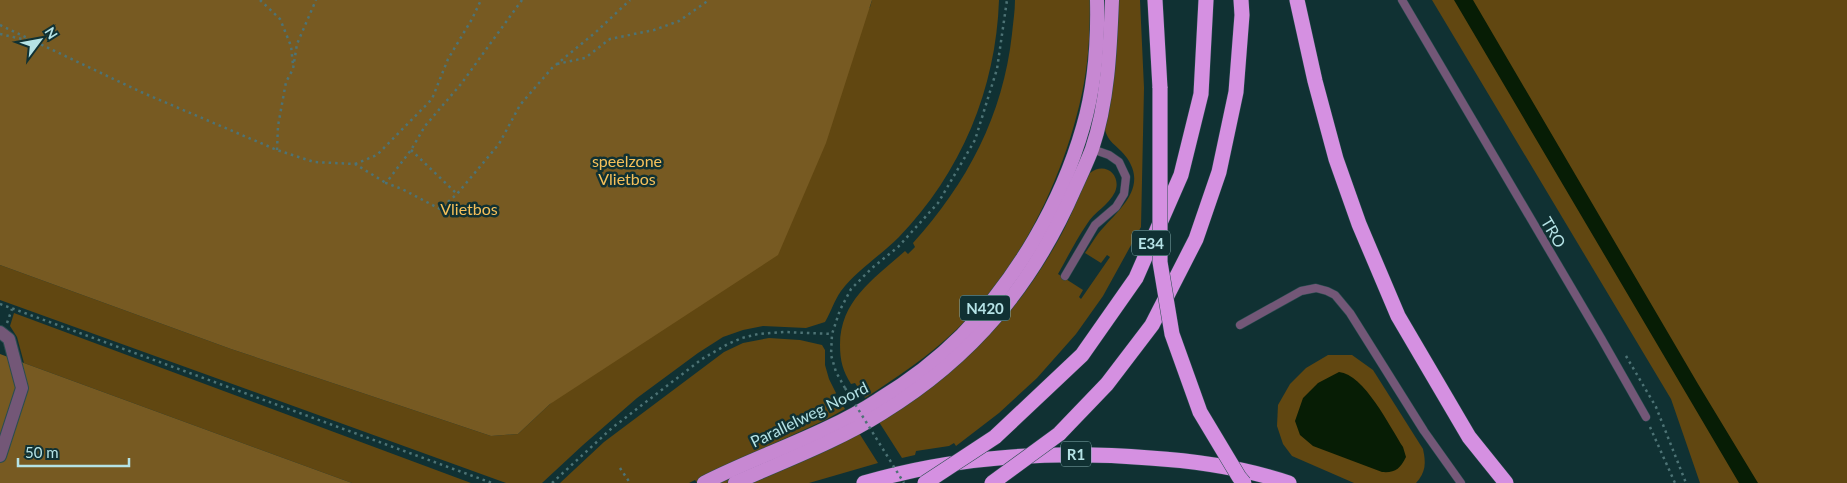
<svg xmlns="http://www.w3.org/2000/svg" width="1847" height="483" font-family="Lato,sans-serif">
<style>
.green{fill:#614711}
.forest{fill:#775a22}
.water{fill:#071d05}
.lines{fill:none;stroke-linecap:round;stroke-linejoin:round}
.service-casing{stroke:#2a4d50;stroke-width:9}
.minor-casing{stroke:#2a4d50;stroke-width:14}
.trunk-casing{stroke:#2a4d50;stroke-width:15}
.motorway-casing{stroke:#2a4d50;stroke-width:16}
.path{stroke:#4d7375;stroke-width:2.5;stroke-dasharray:2.5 4;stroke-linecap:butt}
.service{stroke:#735777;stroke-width:8}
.minor{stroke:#735777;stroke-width:12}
.trunk{stroke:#c788d2;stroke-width:14}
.motorway{stroke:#d590e1;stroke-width:15}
.motorway-bridge-casing{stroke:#2a4d50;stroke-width:16;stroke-linecap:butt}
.path-bridge{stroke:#4d7375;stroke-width:2.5;stroke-dasharray:2.5 4;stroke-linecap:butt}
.motorway-bridge{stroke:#d590e1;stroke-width:15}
.labels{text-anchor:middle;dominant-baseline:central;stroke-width:5;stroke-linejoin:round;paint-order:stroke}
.shield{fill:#103133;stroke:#84aeb0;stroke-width:1}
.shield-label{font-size:15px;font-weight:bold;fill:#b5e3e6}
.park-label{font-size:16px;fill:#f5c05b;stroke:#103133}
.street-label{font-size:16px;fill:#b5e3e6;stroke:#103133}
</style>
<rect width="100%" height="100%" fill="#103133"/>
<g class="green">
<path d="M872 0H999C996 89 961 173 899 237 880 256 857 270 841 291 834 301 831 312 825 322L806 328 763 326 743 330 723 337 698 353 637 398 583 445 542 483H506L0 300V265L231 349 491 436 518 434 550 404 870 7Z"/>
<path d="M1015 0H1090C1090 28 1089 56 1084 83 1068 170 1021 269 956 330 929 356 896 378 865 398L855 383 851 384C843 371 840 361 840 345 840 300 875 278 905 251L908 254 915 247 913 243C967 183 1003 116 1012 34 1013 23 1015 11 1015 0Z"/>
<path d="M1118 0H1140L1144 88 1141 227 1103 296 1076 334 1037 378 999 413 956 446 954 443 949 446 916 451 915 455 902 458 879 422C956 378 1019 313 1061 235 1072 215 1079 192 1090 173 1105 161 1122 175 1115 192 1109 205 1094 212 1087 224 1076 240 1067 258 1058 274L1083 290 1079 297 1081 299 1110 257 1107 255 1101 263 1085 253C1091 245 1096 235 1103 228 1121 208 1147 187 1127 158 1117 144 1106 143 1104 124Z"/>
<polygon points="1432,0 1847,0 1847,483 1700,483 1671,399"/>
<polygon points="14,313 471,483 352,483 24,363 17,337 10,326"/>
<polygon points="769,338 800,340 822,345 825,350 825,365 829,379 836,393 835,394 845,409 825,420 756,452 859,433 878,463 809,483 697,483 695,480 689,483 560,483 604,442 724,352 743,343"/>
<path d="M1328 355H1352L1373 370 1423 449C1426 463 1426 472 1416 483H1354L1292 456 1283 444 1277 426 1278 405 1290 384 1306 368Z"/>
</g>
<g class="forest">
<polygon points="0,0 872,0 826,143 778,255 550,404 518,434 491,436 231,349 0,265"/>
<polygon points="0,354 24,363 352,483 0,483"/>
</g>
<g class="water">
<polygon points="1454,0 1473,0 1698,384 1758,483 1739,483"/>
<path d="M1339 372C1364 374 1390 427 1403 447L1406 457C1400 469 1395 473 1382 472L1313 446 1300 435 1295 421 1303 398 1318 383Z"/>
</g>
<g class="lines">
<g class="service-casing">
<g id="service">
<polyline points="1402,0 1601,338 1646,417"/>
<polyline points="1065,276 1095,225 1116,207 1124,194 1126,177 1119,162 1109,155 1092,149"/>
<polyline points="1240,325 1301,291 1316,288 1327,291 1335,295 1350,313 1424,431 1461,483"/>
</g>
</g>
<g class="minor-casing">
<polyline id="minor" points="0,332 9,339 22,388 0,456"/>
</g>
<g class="trunk-casing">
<g id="trunk">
<path d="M704 483C761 454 824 435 878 400 908 382 937 360 962 335 1017 278 1061 204 1083 127 1095 86 1098 43 1097 0"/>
<path d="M735 483C784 461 836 442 882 413 972 358 1033 285 1075 188 1081 175 1087 162 1092 149 1108 102 1110 50 1112 0"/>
</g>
</g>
<g class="motorway-casing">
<g id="motorway">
<polyline points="1155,0 1160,88"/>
<polyline points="1297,0 1315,81 1336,159 1359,224 1398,316 1469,437 1506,483"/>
<polyline points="1059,434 1107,384 1152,325 1196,239 1219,172 1236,92 1242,15 1241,0"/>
<polyline points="995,437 1082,355 1136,278 1181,175 1201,94 1206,0"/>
<path d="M864 483C955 456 1056 450 1150 458 1197 461 1244 468 1289 483"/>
</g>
</g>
<g class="path">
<polyline points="260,0 280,19 291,46 293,65"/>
<polyline points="522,0 461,84 425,126 411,150 386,183 402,189 440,209 457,194 499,144 520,105 552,68 596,32 630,0"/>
<polyline points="0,25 141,92 277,150 314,162 355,164 386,183"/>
<polyline points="0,34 31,41"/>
<polyline points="557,64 585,58 610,39 654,30 679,21 709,0"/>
<polyline points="277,150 278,126 286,82 293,69 297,44 316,0"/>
<polyline points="411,150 457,194"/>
<polyline points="355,164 377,155 432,99 448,59 472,19 481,0"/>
<polyline points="0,304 492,483"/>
<polyline points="7,323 12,309"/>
<polyline points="1626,356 1656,407 1686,483"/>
<polyline points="845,388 836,372 831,355 832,334 840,310 851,289 872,268 898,247 938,203 975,140 997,69 1007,0"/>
<polyline points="1650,427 1675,483"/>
<polyline points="620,468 630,483"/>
<polyline points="552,483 612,428 702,359 728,344 742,338 758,334 785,332 832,334"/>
</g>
<use href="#service" class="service"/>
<use href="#minor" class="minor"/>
<use href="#trunk" class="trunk"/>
<use href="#motorway" class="motorway"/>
<g class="motorway-bridge-casing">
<g id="motorway-bridge">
<polyline points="1160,88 1160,262 1172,334 1200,412 1239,477 1244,483"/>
<polyline points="925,483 995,437"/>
<polyline points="992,483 1059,434"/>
</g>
</g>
<polyline class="path-bridge" points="845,388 904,483"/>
<use href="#motorway-bridge" class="motorway-bridge"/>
</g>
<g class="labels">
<g class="shield">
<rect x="1132" y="230.5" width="38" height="25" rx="4"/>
<rect x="960" y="295.5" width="50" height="25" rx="4"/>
<rect x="1061" y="441.5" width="30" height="25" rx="4"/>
</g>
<g class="shield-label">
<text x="1151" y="243">E34</text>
<text x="985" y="308">N420</text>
<text x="1076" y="454">R1</text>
</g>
<g class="park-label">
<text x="627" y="160">speelzone<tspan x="627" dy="18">Vlietbos</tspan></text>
<text x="469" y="208">Vlietbos</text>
</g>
<g class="street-label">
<text transform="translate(1554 232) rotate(59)">TRO</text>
<text transform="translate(809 414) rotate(-26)">Parallelweg Noord</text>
</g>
</g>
<g transform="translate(40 40) rotate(58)" stroke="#103133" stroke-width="4" paint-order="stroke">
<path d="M0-4L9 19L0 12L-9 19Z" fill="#b5e3e6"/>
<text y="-8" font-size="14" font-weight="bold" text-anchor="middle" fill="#b5e3e6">N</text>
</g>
<path d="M18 458v8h111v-8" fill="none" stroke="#b5e3e6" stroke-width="2.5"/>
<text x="25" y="458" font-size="15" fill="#b5e3e6" stroke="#103133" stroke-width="4" paint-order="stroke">50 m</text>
</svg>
